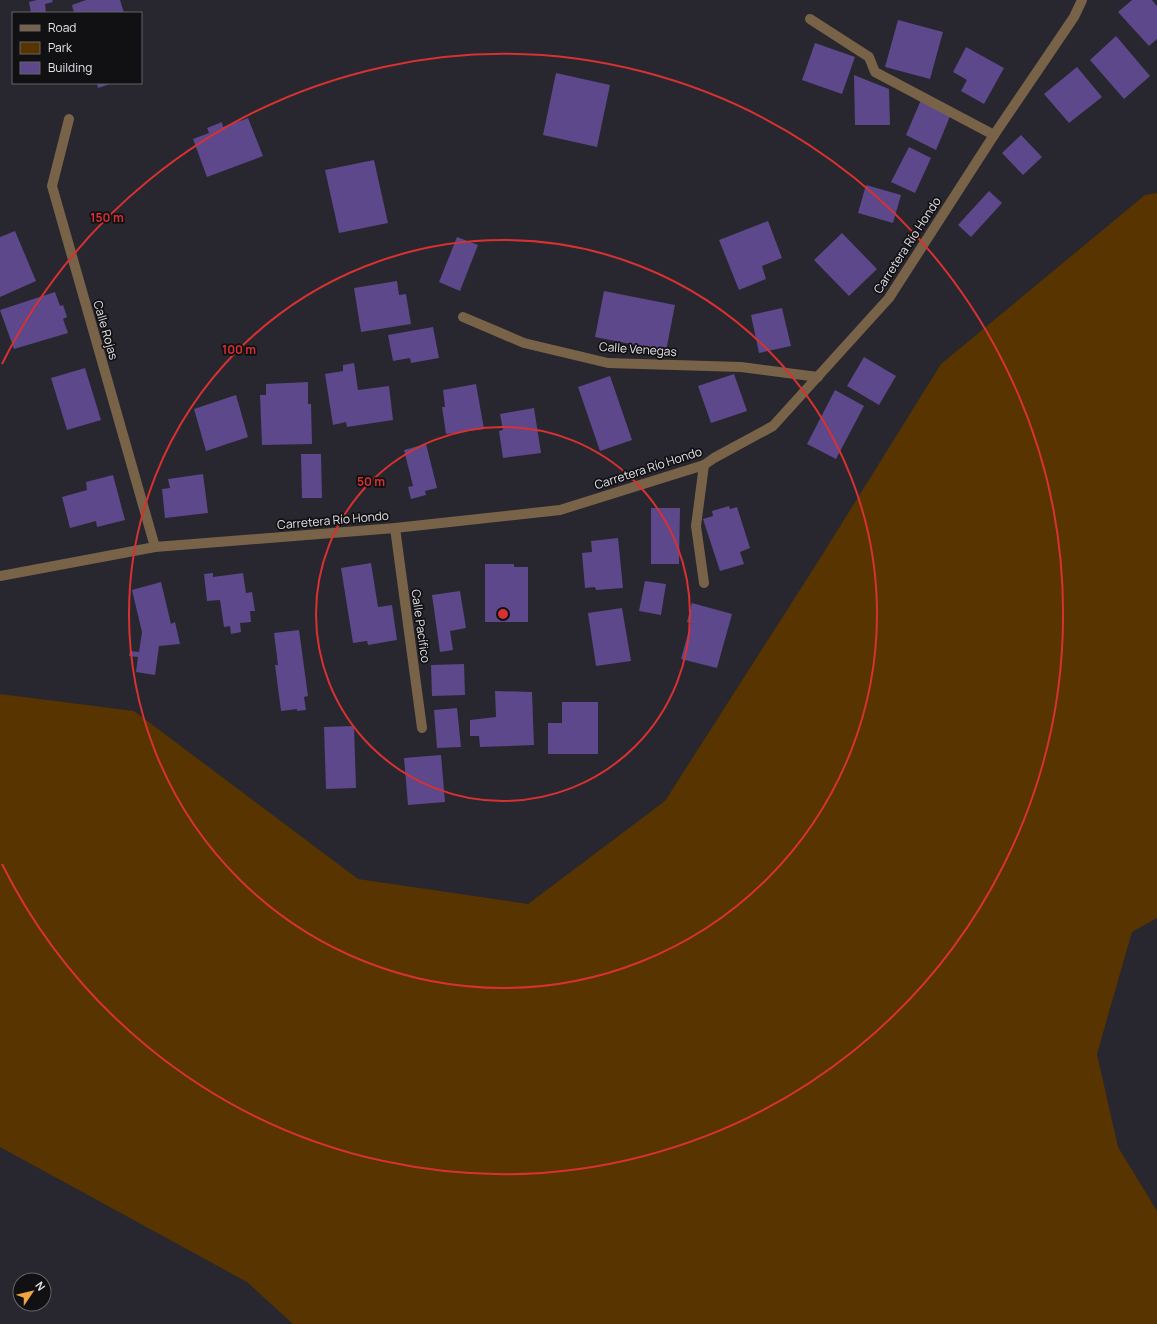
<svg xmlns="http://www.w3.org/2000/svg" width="1157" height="1324" font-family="Manrope,sans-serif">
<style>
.green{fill:#573400}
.building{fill:#5c488b}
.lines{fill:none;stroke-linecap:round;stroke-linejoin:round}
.minor{stroke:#786248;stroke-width:10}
.ring{fill:none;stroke:#d73132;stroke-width:2}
.labels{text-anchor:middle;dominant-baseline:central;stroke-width:3.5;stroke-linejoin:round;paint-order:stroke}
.street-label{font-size:12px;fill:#e4e3e8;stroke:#111013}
.centre{fill:#d73132;stroke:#111013;stroke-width:2}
.ring-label{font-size:12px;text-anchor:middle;font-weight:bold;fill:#d73132;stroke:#111013;stroke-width:3.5;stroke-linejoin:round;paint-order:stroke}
</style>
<rect width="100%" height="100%" fill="#28262e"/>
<polygon class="green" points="1157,193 1157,918 1132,932 1097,1054 1118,1147 1157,1211 1157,1324 293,1324 247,1282 0,1147 0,694 134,711 358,879 528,904 665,801 819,560 941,364 1145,195"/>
<g class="building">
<polygon points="37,0 52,0 53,2 45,4 46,13 31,13 29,2"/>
<polygon points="86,0 120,0 124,13 74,13 72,5"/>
<polygon points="1132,0 1152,0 1157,6 1157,39 1149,46 1118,12"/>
<polygon points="898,20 943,32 930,79 885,67"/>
<polygon points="1116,36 1150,76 1124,99 1090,60"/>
<polygon points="815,43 855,57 842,94 802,80"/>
<polygon points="966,47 1004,68 984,104 961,91 967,80 953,72"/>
<polygon points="1077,67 1102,97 1069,123 1044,94"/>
<polygon points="556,73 610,85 597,147 543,135"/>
<polygon points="854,75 889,89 890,125 855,125"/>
<polygon points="97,83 113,83 98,88"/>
<polygon points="921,100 951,114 936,150 906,135"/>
<polygon points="248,118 263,156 207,177 193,139 209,133 207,128 222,122 223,127"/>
<polygon points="1021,135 1042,157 1023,175 1002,153"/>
<polygon points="909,147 931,158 915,193 891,182"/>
<polygon points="374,160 388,223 339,233 325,170"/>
<polygon points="866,185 901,195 893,223 858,213"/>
<polygon points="989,191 1002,203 971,237 958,225"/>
<polygon points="768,221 782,258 762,266 766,279 739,290 719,240"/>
<polygon points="15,231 36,281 0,297 0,237"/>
<polygon points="842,233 877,269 849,296 814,260"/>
<polygon points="457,237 478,245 460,291 439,282"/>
<polygon points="397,281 399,295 406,294 411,324 361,332 354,288"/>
<polygon points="604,291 675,305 666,351 595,337"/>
<polygon points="55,292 60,306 63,305 67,317 63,319 68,333 14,349 0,310"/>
<polygon points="782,308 791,346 759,353 751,315"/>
<polygon points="433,327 439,358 411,363 410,358 393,361 388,335"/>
<polygon points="864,357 896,376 879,405 847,386"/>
<polygon points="354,363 358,390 389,386 393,420 347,427 346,422 333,425 325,374 343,371 343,365"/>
<polygon points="85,368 101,420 67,430 51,378"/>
<polygon points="734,374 747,411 711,423 698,386"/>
<polygon points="610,376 632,440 600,451 578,387"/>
<polygon points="308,382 308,404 311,404 312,444 262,445 260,395 266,395 266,384"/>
<polygon points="476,384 484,429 446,434 442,407 445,407 443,390"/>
<polygon points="835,390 864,406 836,459 807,444"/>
<polygon points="236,395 248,437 206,451 194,409"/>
<polygon points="534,408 541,453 503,458 499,431 503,430 500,414"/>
<polygon points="426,444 437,488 425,491 426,495 411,499 408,487 413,486 404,450"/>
<polygon points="301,454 321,454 322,498 302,498"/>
<polygon points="203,474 208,513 165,518 162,489 170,488 168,479"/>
<polygon points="113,475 125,520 97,527 96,521 70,528 62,497 87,490 86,482"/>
<polygon points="729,506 730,509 737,507 750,548 740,552 744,564 720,571 703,519 713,516 712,511"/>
<polygon points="651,508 680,508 679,564 651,564"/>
<polygon points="618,538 623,588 596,590 595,587 585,588 582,553 592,552 591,541"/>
<polygon points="371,563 378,607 392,605 397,640 368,645 367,641 353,643 341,568"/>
<polygon points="485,564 514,564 514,567 528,567 528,622 485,622"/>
<polygon points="213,573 213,577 243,573 246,593 252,592 255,611 250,611 251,622 240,623 241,632 231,634 230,626 224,627 220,600 207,601 204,574"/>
<polygon points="645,581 666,584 661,615 639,611"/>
<polygon points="161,582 171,624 175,622 180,644 159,646 155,675 136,672 138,657 129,656 130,651 139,652 142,632 132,590"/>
<polygon points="460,591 466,628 450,631 453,650 440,652 432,595"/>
<polygon points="692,603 732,614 717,668 681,659 691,623 687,622"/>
<polygon points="622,608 631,661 596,666 588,613"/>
<polygon points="299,630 308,696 304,697 306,710 297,711 297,709 281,711 275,665 278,665 274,633"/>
<polygon points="464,664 465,695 432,696 431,665"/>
<polygon points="495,691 532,692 534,745 480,747 479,736 470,736 470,720 496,717"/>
<polygon points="562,702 598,702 598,754 548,754 548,723 562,723"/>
<polygon points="457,708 461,747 437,748 434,710"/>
<polygon points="354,726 356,788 326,789 324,727"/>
<polygon points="441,755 445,802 408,805 404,758"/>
</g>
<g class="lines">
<g class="minor">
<polyline points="810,19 869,57 875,72 994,135"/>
<polyline points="69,119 52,186 155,547"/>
<polyline points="463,317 524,343 608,363 741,367 818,377"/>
<polyline points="395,528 422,728"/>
<polyline points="0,576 155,547 395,528 560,510 704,465 714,458 773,426 889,298 994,135 1074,17 1082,0"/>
<polyline points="704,583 696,526 704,465"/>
</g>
</g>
<g class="ring">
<circle cx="503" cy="614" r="187"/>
<circle cx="503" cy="614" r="374"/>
<path d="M2 364A560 560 0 1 1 2 864"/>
</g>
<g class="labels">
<g class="street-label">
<text transform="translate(907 245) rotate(-57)">Carretera Río Hondo</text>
<text transform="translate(106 330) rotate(74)">Calle Rojas</text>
<text transform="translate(638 349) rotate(4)">Calle Venegas</text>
<text transform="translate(648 468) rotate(-18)">Carretera Río Hondo</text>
<text transform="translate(333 520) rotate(-5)">Carretera Río Hondo</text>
<text transform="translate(421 626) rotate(82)">Calle Pacífico</text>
</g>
</g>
<circle cx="503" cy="614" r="6" class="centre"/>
<g class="ring-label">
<text x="107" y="222">150 m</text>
<text x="239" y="354">100 m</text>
<text x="371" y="486">50 m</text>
</g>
<rect x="12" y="12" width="130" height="72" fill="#111013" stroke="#656468"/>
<rect x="20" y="25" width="20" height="6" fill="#786248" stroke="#656468"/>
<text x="48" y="32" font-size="12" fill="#e4e3e8">Road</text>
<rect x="20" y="42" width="20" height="12" fill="#573400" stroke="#656468"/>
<text x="48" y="52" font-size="12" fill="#e4e3e8">Park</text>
<rect x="20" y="62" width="20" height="12" fill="#5c488b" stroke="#656468"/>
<text x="48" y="72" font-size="12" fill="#e4e3e8">Building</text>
<g transform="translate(32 1292) rotate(55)"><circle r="19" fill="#111013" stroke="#656468"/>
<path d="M0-3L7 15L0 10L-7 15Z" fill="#f1a540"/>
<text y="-6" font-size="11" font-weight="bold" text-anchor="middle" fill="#e4e3e8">N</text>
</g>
</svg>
